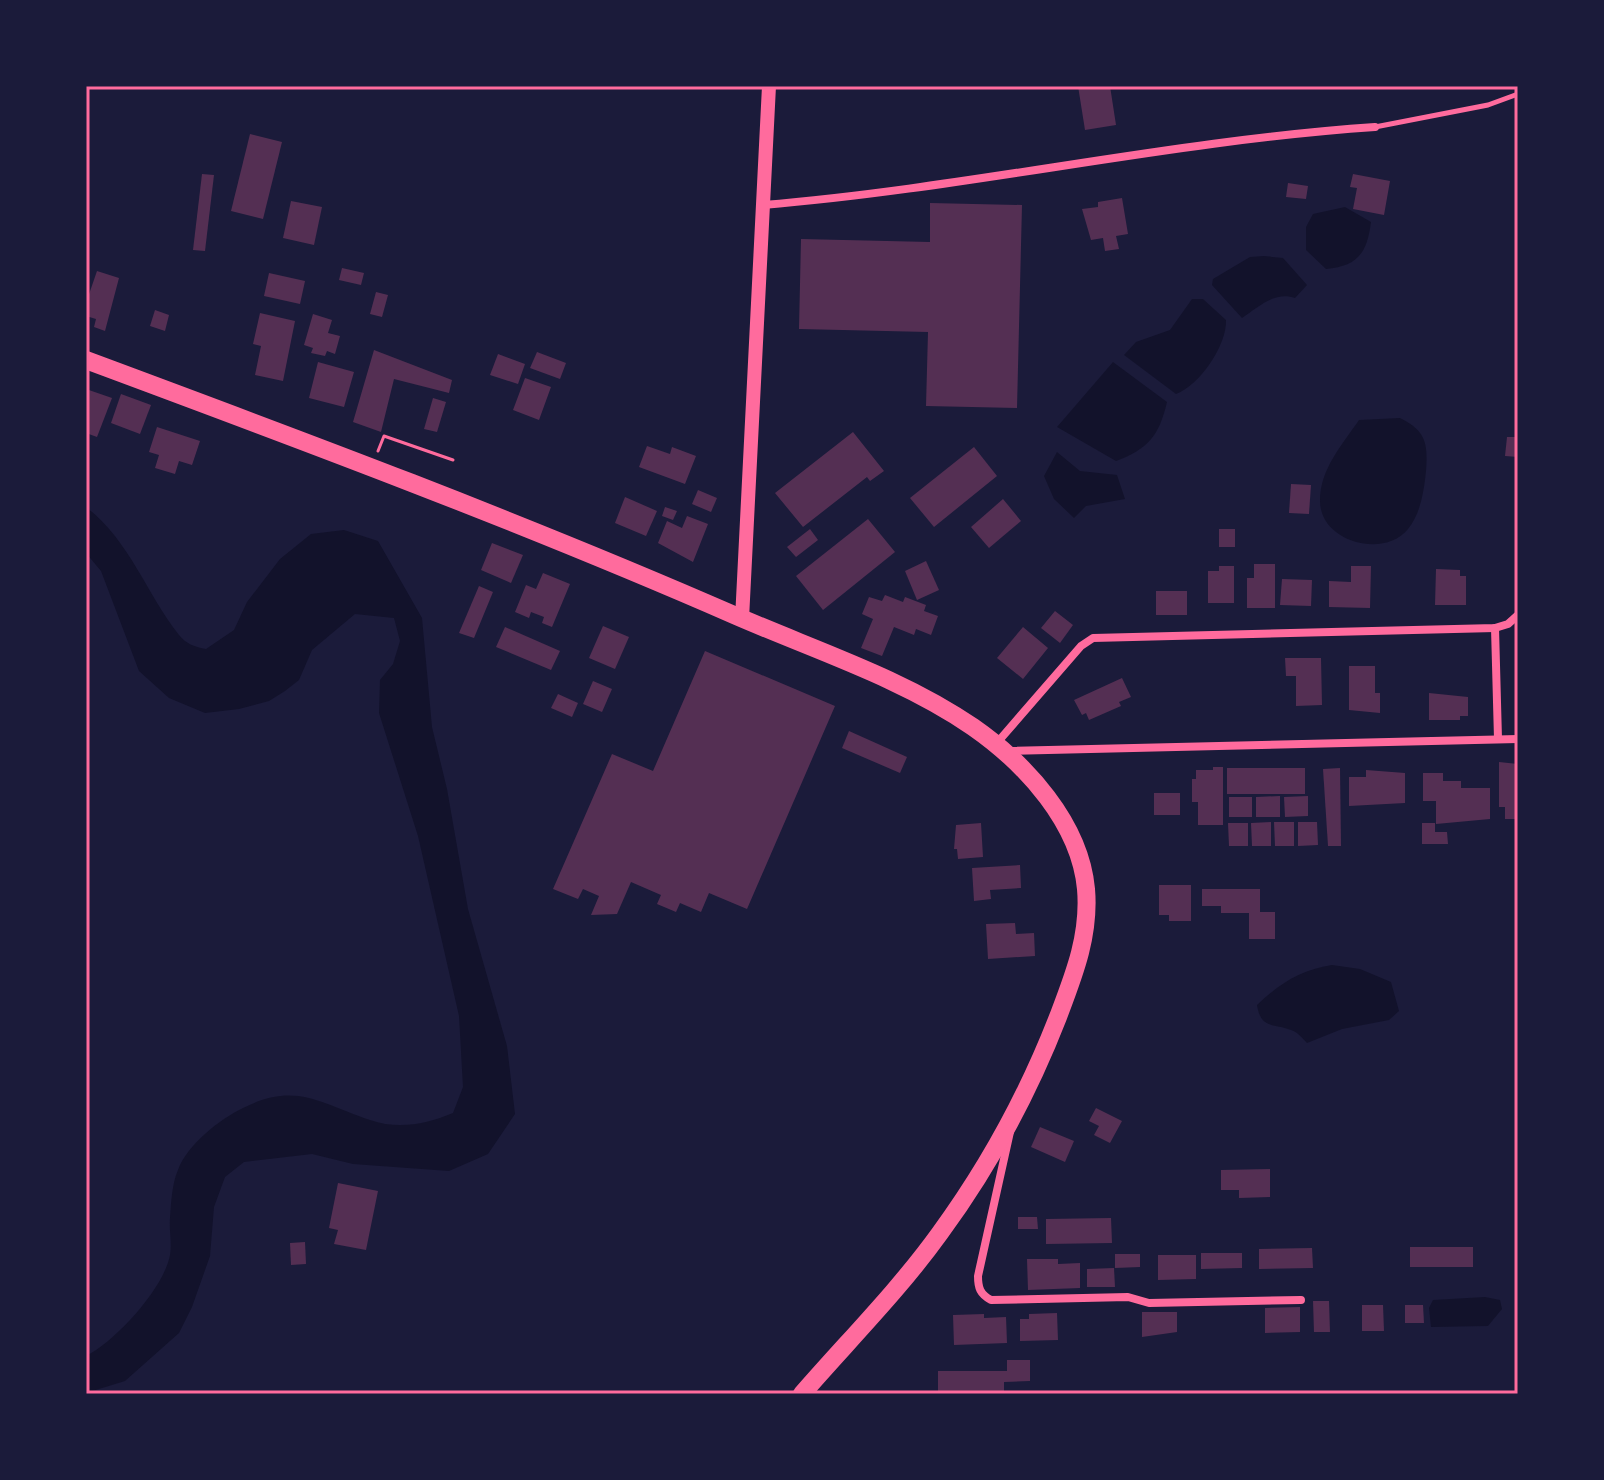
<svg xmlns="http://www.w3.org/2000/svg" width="1604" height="1480" font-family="Signika,sans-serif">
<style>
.water{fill:#12122b}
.building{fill:#542f53}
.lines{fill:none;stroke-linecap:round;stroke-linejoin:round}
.path{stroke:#ff6b9d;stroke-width:3}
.service{stroke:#ff6b9d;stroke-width:5}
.minor{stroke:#ff6b9d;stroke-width:8}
.tertiary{stroke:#ff6b9d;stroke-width:14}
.primary{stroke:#ff6b9d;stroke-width:18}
.neatline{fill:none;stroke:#ff6b9d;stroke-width:3}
</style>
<rect width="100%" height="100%" fill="#1b1b3a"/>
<g class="water">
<path d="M1345 207 1371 222C1367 253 1358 266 1326 269L1306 250V227L1313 214Z"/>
<path d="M1264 256 1283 258 1307 285 1295 298C1275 291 1258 307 1242 318L1212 285 1213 279 1250 257Z"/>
<path d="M1192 299H1203L1226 320C1227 345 1200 385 1176 394L1124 355 1136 342 1170 330Z"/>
<path d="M1113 362 1167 402C1159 436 1148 449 1116 461L1057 427Z"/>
<path d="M1400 418C1426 431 1428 443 1426 471 1424 490 1421 513 1408 529 1384 559 1320 542 1320 501 1320 469 1342 445 1359 420Z"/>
<polygon points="1057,452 1080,471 1117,475 1125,499 1086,506 1074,518 1054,499 1044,476"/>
<path d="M86 507C130 541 146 593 179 635 186 644 195 647 206 649L234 630 247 602 280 559 311 534 344 530 378 541 422 618 432 727 447 789 468 909 507 1046 515 1114 488 1154 449 1171 353 1164 312 1154 244 1162 225 1177 214 1207 210 1256 192 1307 179 1333 125 1381 86 1393V1356C116 1341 164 1288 170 1255 172 1243 169 1230 170 1218 171 1204 172 1183 178 1170 187 1145 220 1119 243 1108 296 1081 321 1104 370 1120 399 1130 426 1124 453 1113L463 1087 459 1016 418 836 379 713 380 680 393 664 400 641 394 618 355 614 312 650 299 680 285 691 269 701 239 709 205 713 169 698 139 671 101 571 86 553Z"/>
<path d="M1332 965 1360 969 1391 982 1399 1011 1389 1020 1342 1029 1307 1043C1302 1038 1298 1032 1291 1030 1272 1023 1261 1029 1257 1005 1280 983 1301 970 1332 965Z"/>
<polygon points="1485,1297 1500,1300 1502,1309 1488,1326 1431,1327 1429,1308 1433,1300"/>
</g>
<g class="building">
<polygon points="1078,86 1110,86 1116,125 1085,130"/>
<polygon points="250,134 282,142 263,219 231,211"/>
<polygon points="202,174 214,175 205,251 193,250"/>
<polygon points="1353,174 1390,181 1384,215 1353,209 1357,188 1350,187"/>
<polygon points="1288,183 1308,186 1306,199 1286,197"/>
<polygon points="1122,198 1128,234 1116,236 1119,249 1105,251 1103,238 1091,240 1082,209 1098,207 1098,202"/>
<polygon points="291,201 322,207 314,245 283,238"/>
<polygon points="930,203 1022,205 1017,408 926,406 928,332 799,329 801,239 930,242"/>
<polygon points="342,268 364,273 361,285 339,280"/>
<polygon points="97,271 119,278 105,331 94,327 96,319 86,316 86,303"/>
<polygon points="269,273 305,281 300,304 264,296"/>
<polygon points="376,292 388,295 382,317 370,314"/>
<polygon points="155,310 169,315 165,331 150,326"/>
<polygon points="260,313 295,321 283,381 255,375 261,346 253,344"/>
<polygon points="313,314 332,320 328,333 340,336 335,354 327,351 325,356 311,353 313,348 304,345"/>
<polygon points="374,350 452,380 449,393 394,379 381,432 353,422"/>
<polygon points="537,352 566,363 560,379 530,368"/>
<polygon points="498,354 525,364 518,384 490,375"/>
<polygon points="318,362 354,372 344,407 309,398"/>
<polygon points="525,378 551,387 539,420 513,410"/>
<polygon points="86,389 112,398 97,437 86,433"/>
<polygon points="121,394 151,405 140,434 111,423"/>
<polygon points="433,398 446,402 437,432 424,429"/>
<polygon points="157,427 200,441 192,465 179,461 175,474 155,468 159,455 149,452"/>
<polygon points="853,432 884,471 870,481 867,477 803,527 775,493"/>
<polygon points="1507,437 1518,437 1518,457 1505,456"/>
<polygon points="647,446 670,454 672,447 696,456 685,484 639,467"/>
<polygon points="974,447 997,476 934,527 910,498"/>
<polygon points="1291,484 1311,485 1309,514 1289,513"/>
<polygon points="698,490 717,498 711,512 692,504"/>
<polygon points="625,497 657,511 646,536 615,523"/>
<polygon points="1003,499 1021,521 989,548 971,527"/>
<polygon points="665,507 677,511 673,520 662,516"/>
<polygon points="687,516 708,524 693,562 658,543 667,521 682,528"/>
<polygon points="868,519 895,552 823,610 796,576"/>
<polygon points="810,529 818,540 796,557 787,547"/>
<rect x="1219" y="529" width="16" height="18"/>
<polygon points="492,543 523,555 511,583 481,570"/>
<polygon points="926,561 939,590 917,600 905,571"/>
<polygon points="1254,564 1275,564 1275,608 1247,608 1247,578 1254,578"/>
<polygon points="1219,566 1234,566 1234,603 1208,603 1208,571 1219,571"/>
<polygon points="1351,566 1371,566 1370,608 1329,607 1329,581 1351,582"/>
<polygon points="1436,569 1460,570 1460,576 1466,576 1466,605 1435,605"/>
<polygon points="543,573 570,584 552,627 542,623 544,617 531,612 529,618 515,612 526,585 536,589"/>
<polygon points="1282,579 1312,580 1311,606 1280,605"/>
<polygon points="479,586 493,592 474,638 459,633"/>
<rect x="1156" y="591" width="31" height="24"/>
<polygon points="885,595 903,602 905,597 926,605 924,611 938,616 931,635 916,629 914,635 894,627 882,656 861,648 873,619 862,614 869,597 882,601"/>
<polygon points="1055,611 1073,625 1060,643 1041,628"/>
<polygon points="603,626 629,637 615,669 589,658"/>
<polygon points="505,627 560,651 551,670 496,647"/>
<polygon points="1023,627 1048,648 1023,679 997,658"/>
<polygon points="705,651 835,706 747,909 709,893 701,912 680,903 676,912 657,904 661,895 631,882 617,914 591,915 599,896 583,889 578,899 553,889 612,754 653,771"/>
<polygon points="1285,658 1321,658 1322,705 1296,706 1296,676 1286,676"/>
<polygon points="1349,666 1375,666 1375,693 1380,693 1380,713 1349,710"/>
<polygon points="1122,678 1131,697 1119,702 1121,706 1089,720 1086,713 1082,715 1074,700"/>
<polygon points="593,681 612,689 602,712 583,704"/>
<polygon points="1429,693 1468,697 1468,716 1460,716 1460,720 1429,720"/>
<polygon points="558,694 578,703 572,717 551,708"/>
<polygon points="849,731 907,757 900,773 842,748"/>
<polygon points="1499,762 1518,764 1518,819 1505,819 1505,807 1499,807"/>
<polygon points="1213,767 1223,767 1223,825 1198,825 1198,802 1192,802 1192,779 1196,779 1196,770 1213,770"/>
<rect x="1227" y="768" width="78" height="26"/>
<polygon points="1340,768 1341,846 1328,846 1323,769"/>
<polygon points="1366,770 1405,773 1405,803 1349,806 1349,777 1366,777"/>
<polygon points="1423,773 1443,773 1443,781 1461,781 1461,788 1490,788 1490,819 1436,824 1436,801 1423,801"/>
<rect x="1154" y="793" width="26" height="22"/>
<polygon points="1280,796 1280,817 1256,817 1256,797"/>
<polygon points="1308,796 1308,816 1285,817 1284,797"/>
<rect x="1229" y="797" width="23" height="20"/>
<polygon points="1271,822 1271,846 1252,846 1251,823"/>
<polygon points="1274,822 1294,822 1294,846 1275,846"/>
<polygon points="1298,822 1317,822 1318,845 1298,846"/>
<polygon points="981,823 983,857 958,859 957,849 954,849 956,825"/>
<polygon points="1228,823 1248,823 1248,846 1229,846"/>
<polygon points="1422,823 1435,823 1435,832 1447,832 1448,844 1422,844"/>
<polygon points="1020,865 1021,888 990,890 991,899 974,901 972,868"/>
<polygon points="1159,885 1191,885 1191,921 1169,921 1169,915 1159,915"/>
<polygon points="1202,889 1260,889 1260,912 1275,912 1275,939 1249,939 1249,913 1221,913 1221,906 1202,906"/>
<polygon points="1015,923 1016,934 1034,933 1035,956 988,959 986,924"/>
<polygon points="1096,1108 1122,1121 1110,1143 1094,1135 1099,1126 1089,1121"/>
<polygon points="1040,1127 1074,1141 1065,1162 1031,1147"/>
<polygon points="1270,1169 1270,1197 1239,1198 1239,1190 1221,1190 1221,1170"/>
<polygon points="338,1183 378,1191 366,1250 334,1244 338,1230 329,1228"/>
<polygon points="1018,1217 1037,1217 1038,1229 1018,1229"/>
<polygon points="1111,1218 1112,1243 1046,1244 1046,1219"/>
<polygon points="305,1242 306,1264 291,1265 290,1243"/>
<rect x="1410" y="1247" width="63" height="20"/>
<polygon points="1312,1248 1313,1268 1259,1269 1259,1249"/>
<polygon points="1201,1253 1242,1253 1242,1268 1201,1269"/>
<polygon points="1115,1254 1140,1254 1140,1267 1115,1268"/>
<polygon points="1158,1255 1196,1255 1196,1279 1158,1280"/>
<polygon points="1027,1259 1058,1259 1058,1264 1080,1263 1080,1288 1028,1290"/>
<polygon points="1114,1268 1115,1287 1087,1287 1087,1269"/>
<polygon points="1313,1301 1329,1301 1330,1332 1314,1332"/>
<polygon points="1362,1305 1383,1305 1384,1331 1362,1331"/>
<polygon points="1405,1305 1423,1305 1424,1323 1405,1323"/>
<polygon points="1300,1307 1300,1332 1265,1333 1265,1308"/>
<polygon points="1142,1312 1177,1312 1177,1332 1142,1337"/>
<polygon points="1057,1313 1058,1340 1020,1341 1020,1319 1029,1319 1029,1314"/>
<polygon points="984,1314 984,1318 1006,1317 1007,1343 954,1345 953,1315"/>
<polygon points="1007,1360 1030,1360 1030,1381 1004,1382 1004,1394 938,1394 938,1371 1007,1371"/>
</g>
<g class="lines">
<polyline class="path" points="378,451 384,436 453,460"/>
<polyline class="service" points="1375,127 1488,105 1518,94"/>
<g class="minor">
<path d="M763 205C968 188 1169 141 1375 127"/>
<polyline points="1495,628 1498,739"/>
<polyline points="996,744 1081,646 1093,638 1495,628 1508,624 1518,615"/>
<polyline points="1009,751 1518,739"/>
<path d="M1010 1132 978 1276C978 1288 980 1294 991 1300L1128 1297 1149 1303 1301 1300"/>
</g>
<polyline class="tertiary" points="742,619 769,86"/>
<path class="primary" d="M86 360C304 441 521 522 734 615 814 650 902 678 973 727 1026 764 1080 823 1086 889 1090 935 1074 975 1058 1017 1028 1094 989 1166 940 1233 899 1290 848 1341 802 1394"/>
</g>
<rect width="1604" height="1480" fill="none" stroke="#1b1b3a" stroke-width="176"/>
<rect x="88" y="88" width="1428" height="1304" class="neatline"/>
</svg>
